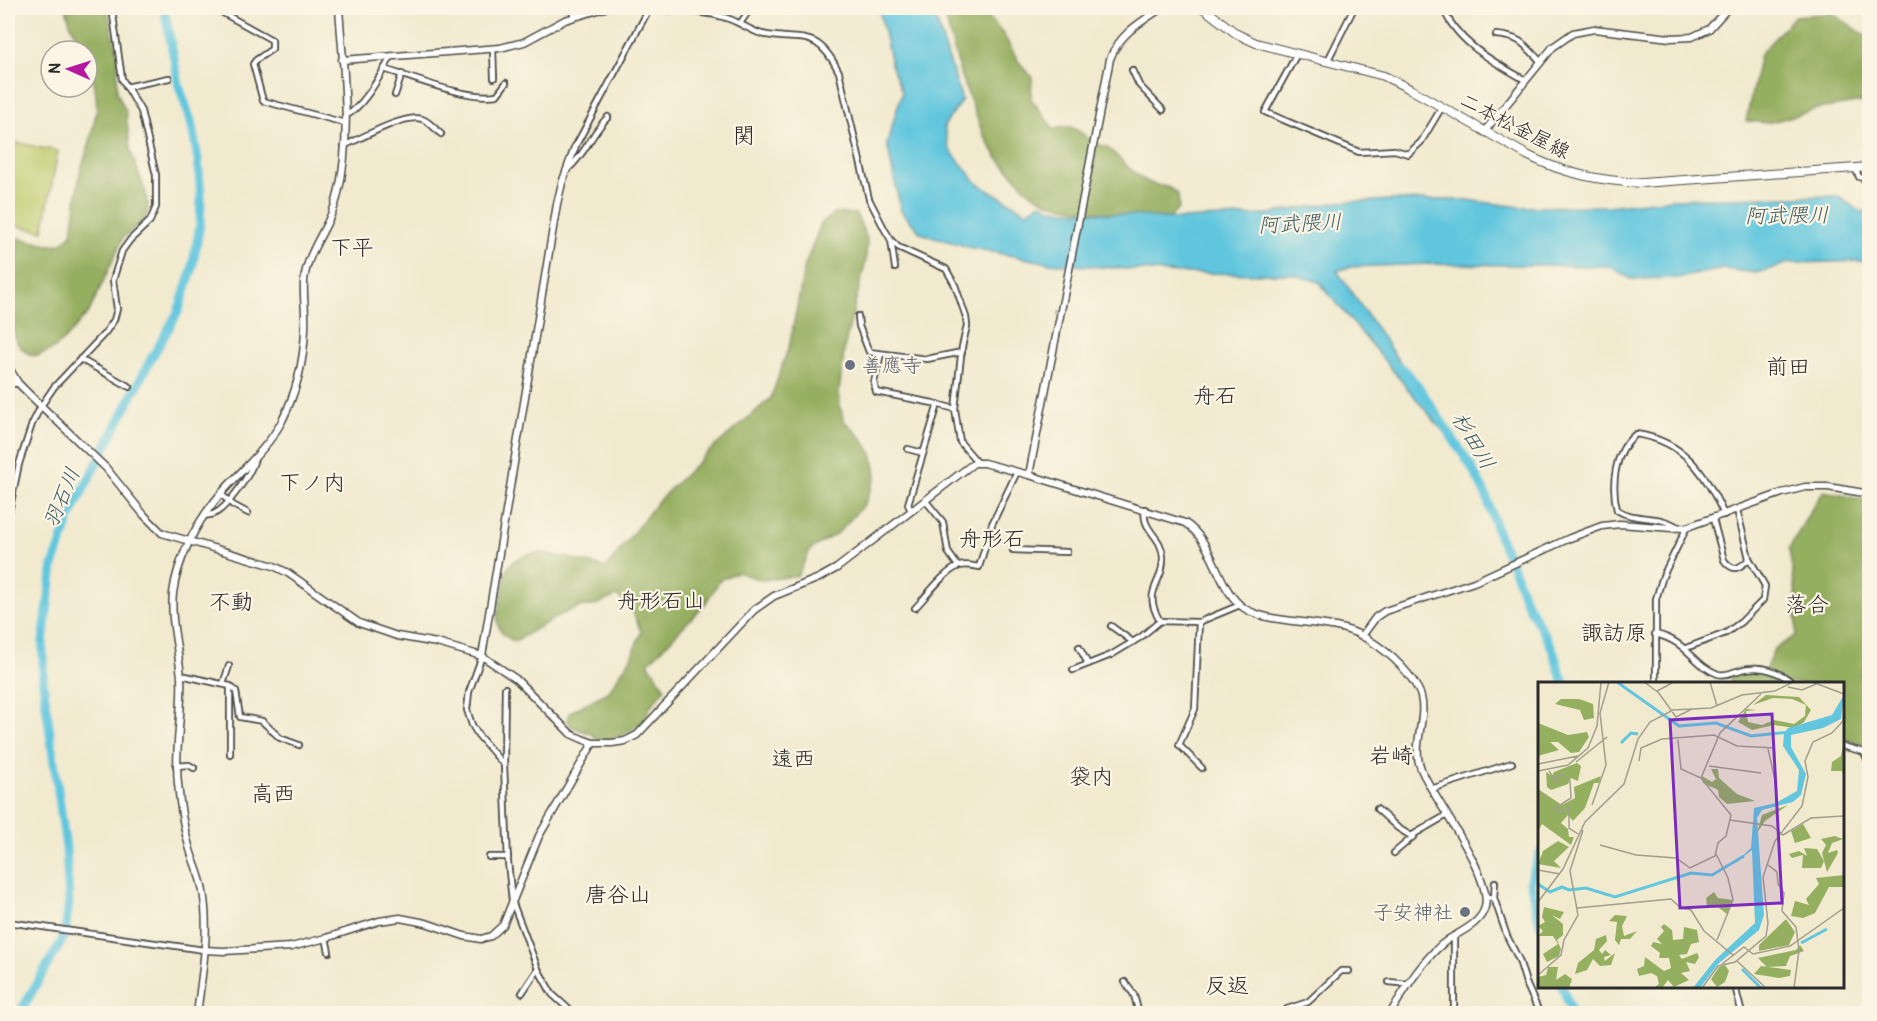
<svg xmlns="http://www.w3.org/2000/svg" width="1877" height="1021" font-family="Pangolin,'Klee One',sans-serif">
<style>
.green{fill:#bccb6d;stroke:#747b4c;stroke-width:1.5}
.forest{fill:#95af60;stroke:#606d46;stroke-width:1.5}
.water{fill:#61c6de;stroke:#467884;stroke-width:1.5}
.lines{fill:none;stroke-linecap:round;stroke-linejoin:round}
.river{stroke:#61c6de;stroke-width:9}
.minor-tunnel{stroke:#c9c4ae;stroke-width:4.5;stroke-dasharray:4.5 2;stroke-linecap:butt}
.minor-casing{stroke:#494844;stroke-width:8}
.tertiary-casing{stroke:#494844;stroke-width:9}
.primary-casing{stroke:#494844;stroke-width:10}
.minor{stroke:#fff;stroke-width:4.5}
.tertiary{stroke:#fff;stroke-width:6}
.primary{stroke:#fff;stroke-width:8}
.worship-dot{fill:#6b7280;stroke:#fcf5e5;stroke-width:2}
.labels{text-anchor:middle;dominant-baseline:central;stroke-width:4.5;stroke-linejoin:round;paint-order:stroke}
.street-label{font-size:20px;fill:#2b2b2b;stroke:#fcf5e5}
.worship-label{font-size:20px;fill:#5b616d;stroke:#fcf5e5;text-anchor:start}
.water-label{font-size:21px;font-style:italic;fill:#3b5a61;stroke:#fcf5e5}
.quarter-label{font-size:22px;fill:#2b2b2b;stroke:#fcf5e5}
.inset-river{fill:none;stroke:#61c6de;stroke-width:3}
.inset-road{fill:none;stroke:#a29e8d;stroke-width:1.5}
.view{fill:#7b2cbf;fill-opacity:0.15;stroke:#7b2cbf;stroke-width:3}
.inset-edge{fill:none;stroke:#2b2b2b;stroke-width:3}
</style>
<rect width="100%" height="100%" fill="#fcf5e5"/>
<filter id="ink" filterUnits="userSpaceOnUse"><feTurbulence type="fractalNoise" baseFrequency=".0167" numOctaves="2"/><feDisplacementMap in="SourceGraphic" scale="12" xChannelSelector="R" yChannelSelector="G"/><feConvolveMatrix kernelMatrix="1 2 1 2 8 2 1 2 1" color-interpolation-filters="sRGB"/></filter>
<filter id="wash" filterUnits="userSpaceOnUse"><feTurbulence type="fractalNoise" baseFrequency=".008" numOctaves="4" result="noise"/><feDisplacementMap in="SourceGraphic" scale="24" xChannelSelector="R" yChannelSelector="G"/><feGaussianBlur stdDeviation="1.35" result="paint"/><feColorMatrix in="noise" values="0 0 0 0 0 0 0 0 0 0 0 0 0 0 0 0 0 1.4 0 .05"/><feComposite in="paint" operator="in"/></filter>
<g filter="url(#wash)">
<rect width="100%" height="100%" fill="#f1eacf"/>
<polygon class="green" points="8,141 58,151 43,231 8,224"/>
<g class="forest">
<polygon points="66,8 107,8 118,56 117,92 126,112 130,149 145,191 148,206 146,218 123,238 89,312 68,336 55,348 37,356 29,354 20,347 15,339 11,317 8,311 8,236 49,245 61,244 72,234 80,172 90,142 97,108 95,86 87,63 87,51 83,51 70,23"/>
<path d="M943 8H981L1003 34 1019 62 1032 77 1031 99 1054 130C1076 121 1078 133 1095 143 1099 146 1104 145 1108 148 1122 159 1131 174 1148 182 1160 189 1164 182 1178 194L1179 208 1170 218 1150 219 1084 210 1049 203 1028 191 997 157 983 134 960 73Z"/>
<polygon points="1832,13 1869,38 1869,101 1817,109 1768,123 1746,121 1760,54 1795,16"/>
<path d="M834 213 856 214 867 239 866 260 845 344 839 392 840 407 844 421 862 438 873 456 876 477 865 503 839 532 811 549 797 576 761 580 737 572 720 580 705 604 648 663 665 688 650 707 644 722 621 736 599 740 590 733 572 727 567 720 570 712 608 692 631 658 641 632 631 607 617 596 593 606H582L560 615 515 641C489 632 498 609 503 590 505 581 505 570 511 563 517 558 529 553 537 553 553 552 588 564 606 568L658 501 706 454 771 398 790 343 805 265 821 224Z"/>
<path d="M1824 491 1869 501V660L1860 675 1869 691V741L1867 745 1843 739 1842 684 1731 683 1730 677C1742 671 1751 670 1764 673L1774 649 1796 636V595L1789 549 1811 510Z"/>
</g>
<polygon class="water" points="879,8 932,8 962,100 944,126 949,149 978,184 1027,212 1041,203 1052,209 1179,219 1263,215 1338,202 1397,200 1467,200 1521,207 1608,206 1672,199 1837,196 1861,212 1869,210 1869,261 1789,263 1757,273 1723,269 1677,278 1631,279 1609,266 1429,264 1349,267 1337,271 1463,455 1319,282 1292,274 1178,273 1049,263 968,247 921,233 901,211 887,144 902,92 891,64"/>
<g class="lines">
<g class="river">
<polyline points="1402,368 1420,389 1472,468 1486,495 1497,531 1516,575 1525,600 1552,648 1564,684"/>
<polyline points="1540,853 1530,881 1540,924"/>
<polyline points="1562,986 1572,1014"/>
<polyline points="19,1014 61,942 65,932 69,902 66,848 43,683 43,642 53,566 70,518 81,494 151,359 178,312 192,270 200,224 201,197 198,160 191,121 179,86 164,8"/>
</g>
</g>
</g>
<g filter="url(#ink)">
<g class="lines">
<polyline class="minor-tunnel" points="1053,311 1065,313"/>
<g class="minor-casing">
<g id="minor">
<polyline points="574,8 574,16"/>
<path d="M1443 8C1457 43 1494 62 1525 80"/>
<polyline points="223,13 272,40 272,49 256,60 253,64 263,101 345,123"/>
<polyline points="741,22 751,8"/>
<path d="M1496 35C1521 37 1524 44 1541 62"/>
<polyline points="493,49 494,78"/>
<polyline points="1297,54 1265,112 1359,152 1395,150 1408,154 1421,142 1442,107"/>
<polyline points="1327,62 1354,8"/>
<path d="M384 69C414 78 467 100 497 95L506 83"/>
<polyline points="1132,70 1139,85 1163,110"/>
<polyline points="126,87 169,78"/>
<polyline points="395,95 402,74"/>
<path d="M345 116C363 108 381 74 391 57"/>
<path d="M344 146C359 139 406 113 422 119 429 121 435 129 441 134"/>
<path d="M575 147 649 9C673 11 700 10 723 17 737 20 748 30 762 34 801 43 816 26 839 72L869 199 885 230 891 240 898 247 946 269 955 285 966 317 967 326 962 347 955 409 960 442 978 463"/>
<polyline points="1855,168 1859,177 1870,180"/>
<path d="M568 169C585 155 592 132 608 117"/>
<polyline points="891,240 895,268"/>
<polyline points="858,316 859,326 869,352 927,359 962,352"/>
<polyline points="881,354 874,382 876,392 933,403 955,409"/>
<polyline points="80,359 130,387"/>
<polyline points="8,385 18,383"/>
<polyline points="908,449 923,453"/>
<polyline points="221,494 233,505 248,513"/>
<polyline points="925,500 943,522 948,552 958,566"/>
<path d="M1145 509C1141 531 1162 535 1163 557 1164 585 1141 589 1160 621"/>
<polyline points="911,511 908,504 938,404"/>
<path d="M204 516C208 515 211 515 214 514 228 507 252 473 255 458"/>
<polyline points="8,517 19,464 32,424 41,406 54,387 105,333 114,320 117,309 113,280 122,251 130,240 150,221 156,207 156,175 141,111 122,79 112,8"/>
<path d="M1713 519 1724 560C1733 573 1740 568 1749 559"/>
<path d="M1679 528C1661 514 1636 522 1617 510 1611 485 1614 451 1636 434 1684 441 1706 473 1724 515"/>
<polyline points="1013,550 1067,552"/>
<path d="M915 608C926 597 945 570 960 566 966 564 973 566 979 567L992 524 1017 472"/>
<polyline points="1199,622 1195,709 1179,745 1202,768"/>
<polyline points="1111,626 1133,642"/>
<path d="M1655 634C1688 641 1694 666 1718 674 1725 676 1730 673 1737 671 1758 664 1777 669 1794 684"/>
<polyline points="1079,647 1088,664"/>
<polyline points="1686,648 1726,633 1741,622 1763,600 1765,586 1749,558 1737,510"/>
<polyline points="482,656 469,692 467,710 472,725 478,735 504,765 508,862 512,901 538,969 552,994 574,1014"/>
<polyline points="1073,670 1111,655 1141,637 1160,621 1199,622 1240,605"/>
<polyline points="181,675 230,686 236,691 240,717 262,721 280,738 299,745"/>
<polyline points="223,684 229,666"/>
<polyline points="1656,684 1656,599 1663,576 1687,527"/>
<polyline points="230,686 230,754"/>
<polyline points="1842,746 1864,752"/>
<polyline points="1870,748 1864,752 1870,766"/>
<polyline points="504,765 505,688"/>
<polyline points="176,766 189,765 194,768"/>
<polyline points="1431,789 1512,763"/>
<polyline points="1377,809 1398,828 1411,836 1447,815"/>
<polyline points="1394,853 1414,836"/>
<polyline points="489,857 508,857"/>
<polyline points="1486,897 1494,898 1507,936 1519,960 1526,983 1540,1014"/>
<polyline points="1494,898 1495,882"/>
<polyline points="8,922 204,950"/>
<polyline points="326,938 329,952"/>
<polyline points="1125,982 1134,995 1139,1014"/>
<polyline points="1389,982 1409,984"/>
<polyline points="1735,986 1742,1014"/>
<polyline points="522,993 538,969"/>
<polyline points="1289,1014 1287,1009 1308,1002 1341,971 1349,971"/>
<polyline points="1454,1014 1454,936"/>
</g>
</g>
<g class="tertiary-casing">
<g id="tertiary">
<polyline points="634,8 649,9"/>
<polyline points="342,60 500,48 524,42 565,20 605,8"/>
<polyline points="1484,132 1553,47 1573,33 1594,29 1670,38 1692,37 1709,29 1728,8"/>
<path d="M8 366 18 383 34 399 106 468 144 515 162 533 274 566 288 573 359 623 397 636 437 643 482 656 516 679 571 734 582 739 593 743H612L625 741 637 735 754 610 774 596 819 578 837 568 974 463H984L1029 475 1185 523C1214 542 1215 582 1240 605 1265 627 1329 617 1362 636 1383 647 1407 668 1418 689 1431 714 1410 743 1421 769 1434 800 1493 876 1485 907 1481 923 1462 931 1449 939 1426 954 1404 990 1390 1014"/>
<path d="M1029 475 1110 59C1119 34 1141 22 1162 8"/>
<polyline points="1362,636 1376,617 1385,611 1474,582 1570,538 1602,526 1620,524 1672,528 1687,527 1782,493 1805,487 1828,487 1870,494"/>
<polyline points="482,656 557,204 562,183 575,147"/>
<polyline points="204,950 224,951 291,947 326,938 379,921 400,918 426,923 464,936 481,939 491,936 503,925 539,836 593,743"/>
<path d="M197 1014C202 974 210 931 203 892 201 876 193 862 189 846 183 826 180 805 178 784 174 748 183 713 181 678 179 650 170 622 173 593 177 562 194 527 214 502 236 474 265 453 282 421 296 393 304 360 305 329 306 313 303 297 304 281 307 250 330 227 337 198 353 137 343 69 339 8"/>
</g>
</g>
<g class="primary-casing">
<path id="primary" d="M1203 8 1237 34 1256 43 1384 76 1410 89 1527 155C1564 174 1601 181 1642 183L1870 167"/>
</g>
<use href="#minor" class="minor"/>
<use href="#tertiary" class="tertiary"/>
<use href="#primary" class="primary"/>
</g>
</g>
<g class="worship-dot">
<circle cx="850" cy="365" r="6"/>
<circle cx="1465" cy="912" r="6"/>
</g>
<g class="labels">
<g class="street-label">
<text transform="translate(1515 126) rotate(27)">二本松金屋線</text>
</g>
<g class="worship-label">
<text x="862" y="365">善應寺</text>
<text x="1453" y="912" text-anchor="end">子安神社</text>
</g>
<g class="water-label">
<text transform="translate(1787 216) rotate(-1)">阿武隈川</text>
<text transform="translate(1300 224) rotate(-3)">阿武隈川</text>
<text transform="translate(1473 441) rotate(59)">杉田川</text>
<text transform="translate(62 498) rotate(-67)">羽石川</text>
</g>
<g class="quarter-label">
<text x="744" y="136">関</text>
<text x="352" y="248">下平</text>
<text x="1788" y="367">前田</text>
<text x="1215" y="396">舟石</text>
<text x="312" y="483">下ノ内</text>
<text x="992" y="539">舟形石</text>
<text x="661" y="601">舟形石山</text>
<text x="231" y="602">不動</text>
<text x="1807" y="605">落合</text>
<text x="1614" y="633">諏訪原</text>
<text x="1391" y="756">岩崎</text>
<text x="793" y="759">遠西</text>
<text x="1091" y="777">袋内</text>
<text x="273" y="794">高西</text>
<text x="618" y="895">唐谷山</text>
<text x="1227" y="986">反返</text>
</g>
</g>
<g transform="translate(1538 682)">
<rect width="306" height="306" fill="#f1eacf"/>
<path d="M228 13 261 15 273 28 266 40 256 46 236 43 214 48 200 40 208 27 218 28 208 29 210 40 224 43 236 38 256 42 267 34 268 23 254 17 235 16 215 23ZM23 17H41L55 22 56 36 46 38 42 28 17 22ZM0 41 30 53 49 50 51 55 41 70 33 71 20 60H12L21 68 0 74ZM306 58V95L304 89H293L294 80 303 74ZM39 81 43 84 40 99 33 96 30 102 13 108 9 105 8 90 14 94 16 90ZM173 87H180L181 96 199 112 217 119 189 122 181 115 180 108 165 101 164 94 174 100 178 97ZM63 94 61 101H56L47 126 35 139 30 133 23 141 30 147 31 155H36L33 163 4 142 0 149V107L24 123 37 116 36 105ZM250 123 227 139 219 151 224 133ZM265 142 273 156 257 161 253 149ZM297 154 305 157 294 161 290 171 299 168 300 171 289 190 284 171 288 163 283 157ZM20 159 31 165 16 179 23 186 0 182 5 169ZM266 166 279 167 286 179 283 186H264L265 173 254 176 251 172 261 169 269 174ZM306 193V205H291L277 231 265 236 253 234 257 219 271 223 268 217 281 202 278 196ZM176 210 180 216 195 218 189 232 177 223 169 224 168 216ZM6 225 26 230 22 237 14 233 25 242V253L19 258 23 267 21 274 9 280 5 272 20 262 15 254H0L5 249 0 244 7 240 4 235ZM77 233 89 234 84 244 86 254 99 249 92 257H83L81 263 77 258 79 240 71 239ZM248 237 257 250 251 263 221 269V263ZM126 242 134 248 135 258 145 257 146 245 159 248 161 260 153 262 149 272 141 273 144 277 159 271 161 275 157 282 148 280 152 289 143 291 151 298 136 305 130 298 124 306H116L121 302 119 294 113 291 101 294 99 287 106 284 107 275 126 289 133 286 131 276H121L122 271 113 264 115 260 124 262 119 257 126 249 123 245ZM68 253 69 259 61 268 64 272 67 268 73 273 66 275 67 279 77 271 73 283 62 284 55 277 49 288 37 292 40 281 56 268 58 257ZM262 263 266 269 252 274 248 284 229 285 220 276 258 268ZM187 283 191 289 187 300 179 305 173 297 181 285ZM223 284 253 288 252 294 241 296 216 292ZM10 285H20L18 298 27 292 34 297 31 306H0V295L8 293Z" fill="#95af60"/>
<path d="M306 13 303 37 285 46 253 53V65L268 92 263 113 255 120 224 128 219 136 226 233 221 248 180 282 162 306H155L177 278 217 241 214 168 196 182 213 166 216 126 238 121 259 109 261 88 245 64 246 51 250 46 294 33Z" fill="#61c6de"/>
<path class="inset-river" d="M79 0 141 44 178 41 213 54 252 50M83 61 93 51 100 52M0 202 12 210 24 205 31 208 48 206 77 215 153 191 174 193 206 174M263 261 289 247M204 287 223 306"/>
<path class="inset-road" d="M106 0 121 11M172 0 179 24M274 0 306 12M250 5 264 8 278 2M119 9 136 0M120 10 138 35 154 27M230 67 237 98M101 79 103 66 124 57 176 53 199 64 237 66M38 80 69 55M0 82 40 74M171 84 223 91M0 89 30 83 50 66 59 44 63 0M11 89 18 100 22 91 32 99 33 116 16 127 22 130 31 125V146L40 152M163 96 182 51 223 12M54 123 68 83 62 31 71 0M192 138 234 144 245 153 273 136 306 134M62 163 98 173 138 176 152 186 177 174 180 161 188 154 193 133 163 96 143 87 140 58M178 172 190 196 195 218 179 258M230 183 239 190 240 202 246 211 244 229 258 245 261 268 256 306M0 188 22 192M0 220 25 187 47 140 86 102 100 57 112 40 135 28 173 26 204 13 237 9 255 0M39 226 133 217 143 226 153 228 166 249 195 273M199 279 228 306M184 282 206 265 215 272 252 264 306 226M0 293 23 273 26 258 40 233 32 189 45 148M164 306 180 284 197 280 228 254 230 241 225 195 237 159 264 124 270 95 267 79 275 60 294 51 306 38"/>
<path class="view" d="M234 32 244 221 142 226 132 38Z"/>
<rect width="306" height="306" class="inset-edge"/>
</g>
<rect width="1877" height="1021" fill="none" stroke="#fcf5e5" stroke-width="30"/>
<g transform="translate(69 69) rotate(273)"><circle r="28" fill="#fcf5e5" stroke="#a8a49b" stroke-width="1.5"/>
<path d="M0-4.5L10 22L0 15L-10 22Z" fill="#b5179e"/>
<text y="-9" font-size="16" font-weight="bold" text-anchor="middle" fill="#2b2b2b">N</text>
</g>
</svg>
